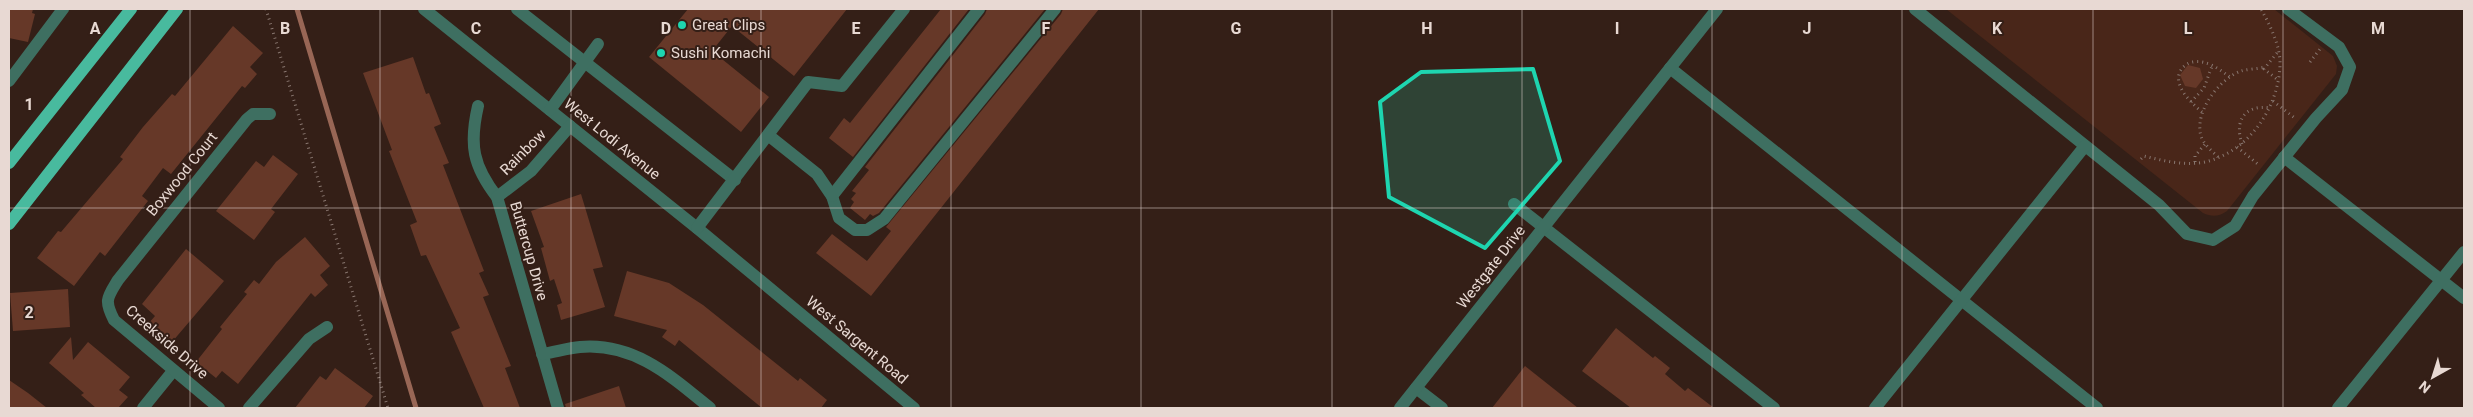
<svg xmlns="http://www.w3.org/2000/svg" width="2473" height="417" font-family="Roboto,sans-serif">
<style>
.green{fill:#492619}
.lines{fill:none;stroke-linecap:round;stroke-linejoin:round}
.stream{stroke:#986655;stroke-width:5}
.building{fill:#663828}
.path{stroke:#88766f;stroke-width:3;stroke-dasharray:1 4;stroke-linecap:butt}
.minor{stroke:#3e6f61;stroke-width:12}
.major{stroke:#48ba9e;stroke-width:12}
.marked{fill:#1ed5b0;fill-opacity:0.2;stroke:#1ed5b0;stroke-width:4;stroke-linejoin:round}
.grid{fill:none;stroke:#e8d9d3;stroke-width:1;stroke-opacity:0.55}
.poi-dot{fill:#1ed5b0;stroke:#341f17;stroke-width:2}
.labels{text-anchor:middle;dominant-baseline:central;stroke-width:4;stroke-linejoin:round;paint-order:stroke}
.poi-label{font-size:15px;fill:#e8d9d3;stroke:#341f17;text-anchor:start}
.street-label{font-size:15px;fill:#e8d9d3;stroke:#341f17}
.grid-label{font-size:16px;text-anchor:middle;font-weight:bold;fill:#e8d9d3;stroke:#341f17;stroke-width:4;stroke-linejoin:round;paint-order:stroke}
</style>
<rect width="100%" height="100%" fill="#341f17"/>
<path class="green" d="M1946 9H2274L2333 56 2337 66 2336 74 2227 211C2218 217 2212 217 2203 213Z"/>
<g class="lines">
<polyline class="stream" points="297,9 416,408"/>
</g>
<g class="building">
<polygon points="9,9 33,9 32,13 35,14 28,42 9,38"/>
<polygon points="688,9 847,9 794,76 732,26 712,51 769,97 741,132 649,57"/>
<polygon points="941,9 969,9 853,157 829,138 844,118 850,123"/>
<polygon points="987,9 1045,9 879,213 873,216 870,214 865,220 850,208 854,202 851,199 856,193 852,191 869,170 865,167 985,14"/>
<polygon points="1063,9 1099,9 871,296 816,253 832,234 867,261 891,231 886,227 1061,14"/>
<polygon points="233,26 263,53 250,67 257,74 245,88 242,86 171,174 163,168 142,196 148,201 105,256 100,252 74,286 37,258 58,231 61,232 123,159 120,157 143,127 172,94 175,96"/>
<polygon points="413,57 426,94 429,93 441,124 434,127 449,163 443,165 484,271 479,273 489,295 483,297 511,366 505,368 520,408 484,408 451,332 460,328 426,255 421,256 410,225 417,222 389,151 392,150 363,73"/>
<polygon points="2188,65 2200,68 2203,79 2196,88 2185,86 2180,75"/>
<polygon points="273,155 298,174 271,209 275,212 254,240 216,211 256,161 264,167"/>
<polygon points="581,194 603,267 593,269 605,307 561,320 557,305 562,303 554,279 550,281 541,248 544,247 531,211"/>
<polygon points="305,237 330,266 320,275 328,285 315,297 311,293 238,384 222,371 216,378 196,362 222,329 220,327 247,294 244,292 254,280 259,284 276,262"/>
<polygon points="186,249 224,281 172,342 149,323 155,316 142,304"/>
<polygon points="627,271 669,283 703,305 798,381 800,378 827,400 821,408 762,408 679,340 675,346 662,337 667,330 614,316"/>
<polygon points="68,289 70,327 13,331 10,293"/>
<polygon points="1616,328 1653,358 1655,356 1670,368 1665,374 1685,391 1688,388 1714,408 1631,408 1582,371"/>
<polygon points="71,337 73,360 88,342 130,377 119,390 128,397 118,408 96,408 81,395 84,393 49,363"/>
<polygon points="1525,366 1578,408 1492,408"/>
<polygon points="335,368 373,396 364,408 295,408 320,376 326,380"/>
<polygon points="9,380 28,393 47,408 9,408"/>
<polygon points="619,386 626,408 566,408 565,404"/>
</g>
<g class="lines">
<g class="path">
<polyline points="266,9 388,408"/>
<polyline points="2277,53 2264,69 2278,80"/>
<polyline points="2310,62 2320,49"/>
<polyline points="2273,101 2296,119"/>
<polyline points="2191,102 2204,88 2212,66"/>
<path d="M2202 112C2189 101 2166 79 2187 64 2192 61 2200 61 2206 63 2214 65 2223 72 2230 77"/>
<path d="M2242 144C2234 120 2245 104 2271 108"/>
<polyline points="2237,147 2259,165"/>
<path d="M2218 157C2212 151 2204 145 2201 136 2194 112 2219 79 2241 71 2248 69 2257 69 2265 67"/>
<path d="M2141 159 2144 156C2164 161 2185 166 2205 162 2248 152 2278 109 2280 66 2281 47 2270 25 2261 9"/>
<polyline points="2195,162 2195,156 2205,144"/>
</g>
<g class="minor">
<polyline points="424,9 697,228 914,408"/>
<polyline points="517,9 735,180"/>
<polyline points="1915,9 2159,205 2187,234 2213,240 2235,226 2253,196 2316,118 2342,90 2350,67 2339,47 2288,9"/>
<polyline points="1670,68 2097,408"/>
<polyline points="9,81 63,9"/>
<path d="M478 106C469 145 473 166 497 197L558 408"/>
<polyline points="550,110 598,44"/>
<polyline points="768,135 817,174 832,196 839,218 855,230 867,230 884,219 1055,9"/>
<polyline points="2284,157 2464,298"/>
<polyline points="832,196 979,9"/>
<polyline points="497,197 531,171 570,126"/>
<polyline points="1514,204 1774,408"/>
<polyline points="697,228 808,82 842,86 904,9"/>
<path d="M542 354C555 352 568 348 580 347 634 342 672 377 710 408"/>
<polyline points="1416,388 1442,408"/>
<polyline points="143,408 173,371"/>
<path d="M219 408 114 320C104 300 107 298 118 280L247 119 253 114H270"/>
<polyline points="249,408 309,339 327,327"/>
<polyline points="1400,408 1717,9"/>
<polyline points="1875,408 2085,146"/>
<polyline points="2338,408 2464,252"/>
</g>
<g class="major">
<polyline points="9,163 131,9"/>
<polyline points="9,224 177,9"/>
</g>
</g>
<path class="marked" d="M1533 69 1560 161 1485 248 1389 197 1380 102 1421 72Z"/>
<path class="grid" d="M190 9V408M380 9V408M571 9V408M761 9V408M951 9V408M1141 9V408M1332 9V408M1522 9V408M1712 9V408M1902 9V408M2093 9V408M2283 9V408M9 208H2464"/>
<g class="poi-dot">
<circle cx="682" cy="25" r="5"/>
<circle cx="661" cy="53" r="5"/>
</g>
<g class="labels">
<g class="poi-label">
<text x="692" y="25">Great Clips</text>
<text x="671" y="53">Sushi Komachi</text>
</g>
<g class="street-label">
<text transform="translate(612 139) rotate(39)">West Lodi Avenue</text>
<text transform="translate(523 152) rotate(-45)">Rainbow</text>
<text transform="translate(182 174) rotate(-51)">Boxwood Court</text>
<text transform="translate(529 251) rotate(74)">Buttercup Drive</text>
<text transform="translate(1491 267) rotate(-52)">Westgate Drive</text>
<text transform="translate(857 340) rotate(40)">West Sargent Road</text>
<text transform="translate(167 342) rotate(41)">Creekside Drive</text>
</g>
</g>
<g class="grid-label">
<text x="95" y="34">A</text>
<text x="285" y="34">B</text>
<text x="476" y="34">C</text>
<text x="666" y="34">D</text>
<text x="856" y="34">E</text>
<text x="1046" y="34">F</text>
<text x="1236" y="34">G</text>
<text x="1427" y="34">H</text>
<text x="1617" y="34">I</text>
<text x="1807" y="34">J</text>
<text x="1997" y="34">K</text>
<text x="2188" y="34">L</text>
<text x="2378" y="34">M</text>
<text x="29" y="110">1</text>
<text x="29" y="318">2</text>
</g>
<rect width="2473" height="417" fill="none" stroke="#e8d9d3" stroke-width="20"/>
<g transform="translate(2433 377) rotate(219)" stroke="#341f17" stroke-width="4" paint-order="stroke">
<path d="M0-4L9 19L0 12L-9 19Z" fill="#e8d9d3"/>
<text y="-8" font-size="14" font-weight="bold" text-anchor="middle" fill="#e8d9d3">N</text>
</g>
</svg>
